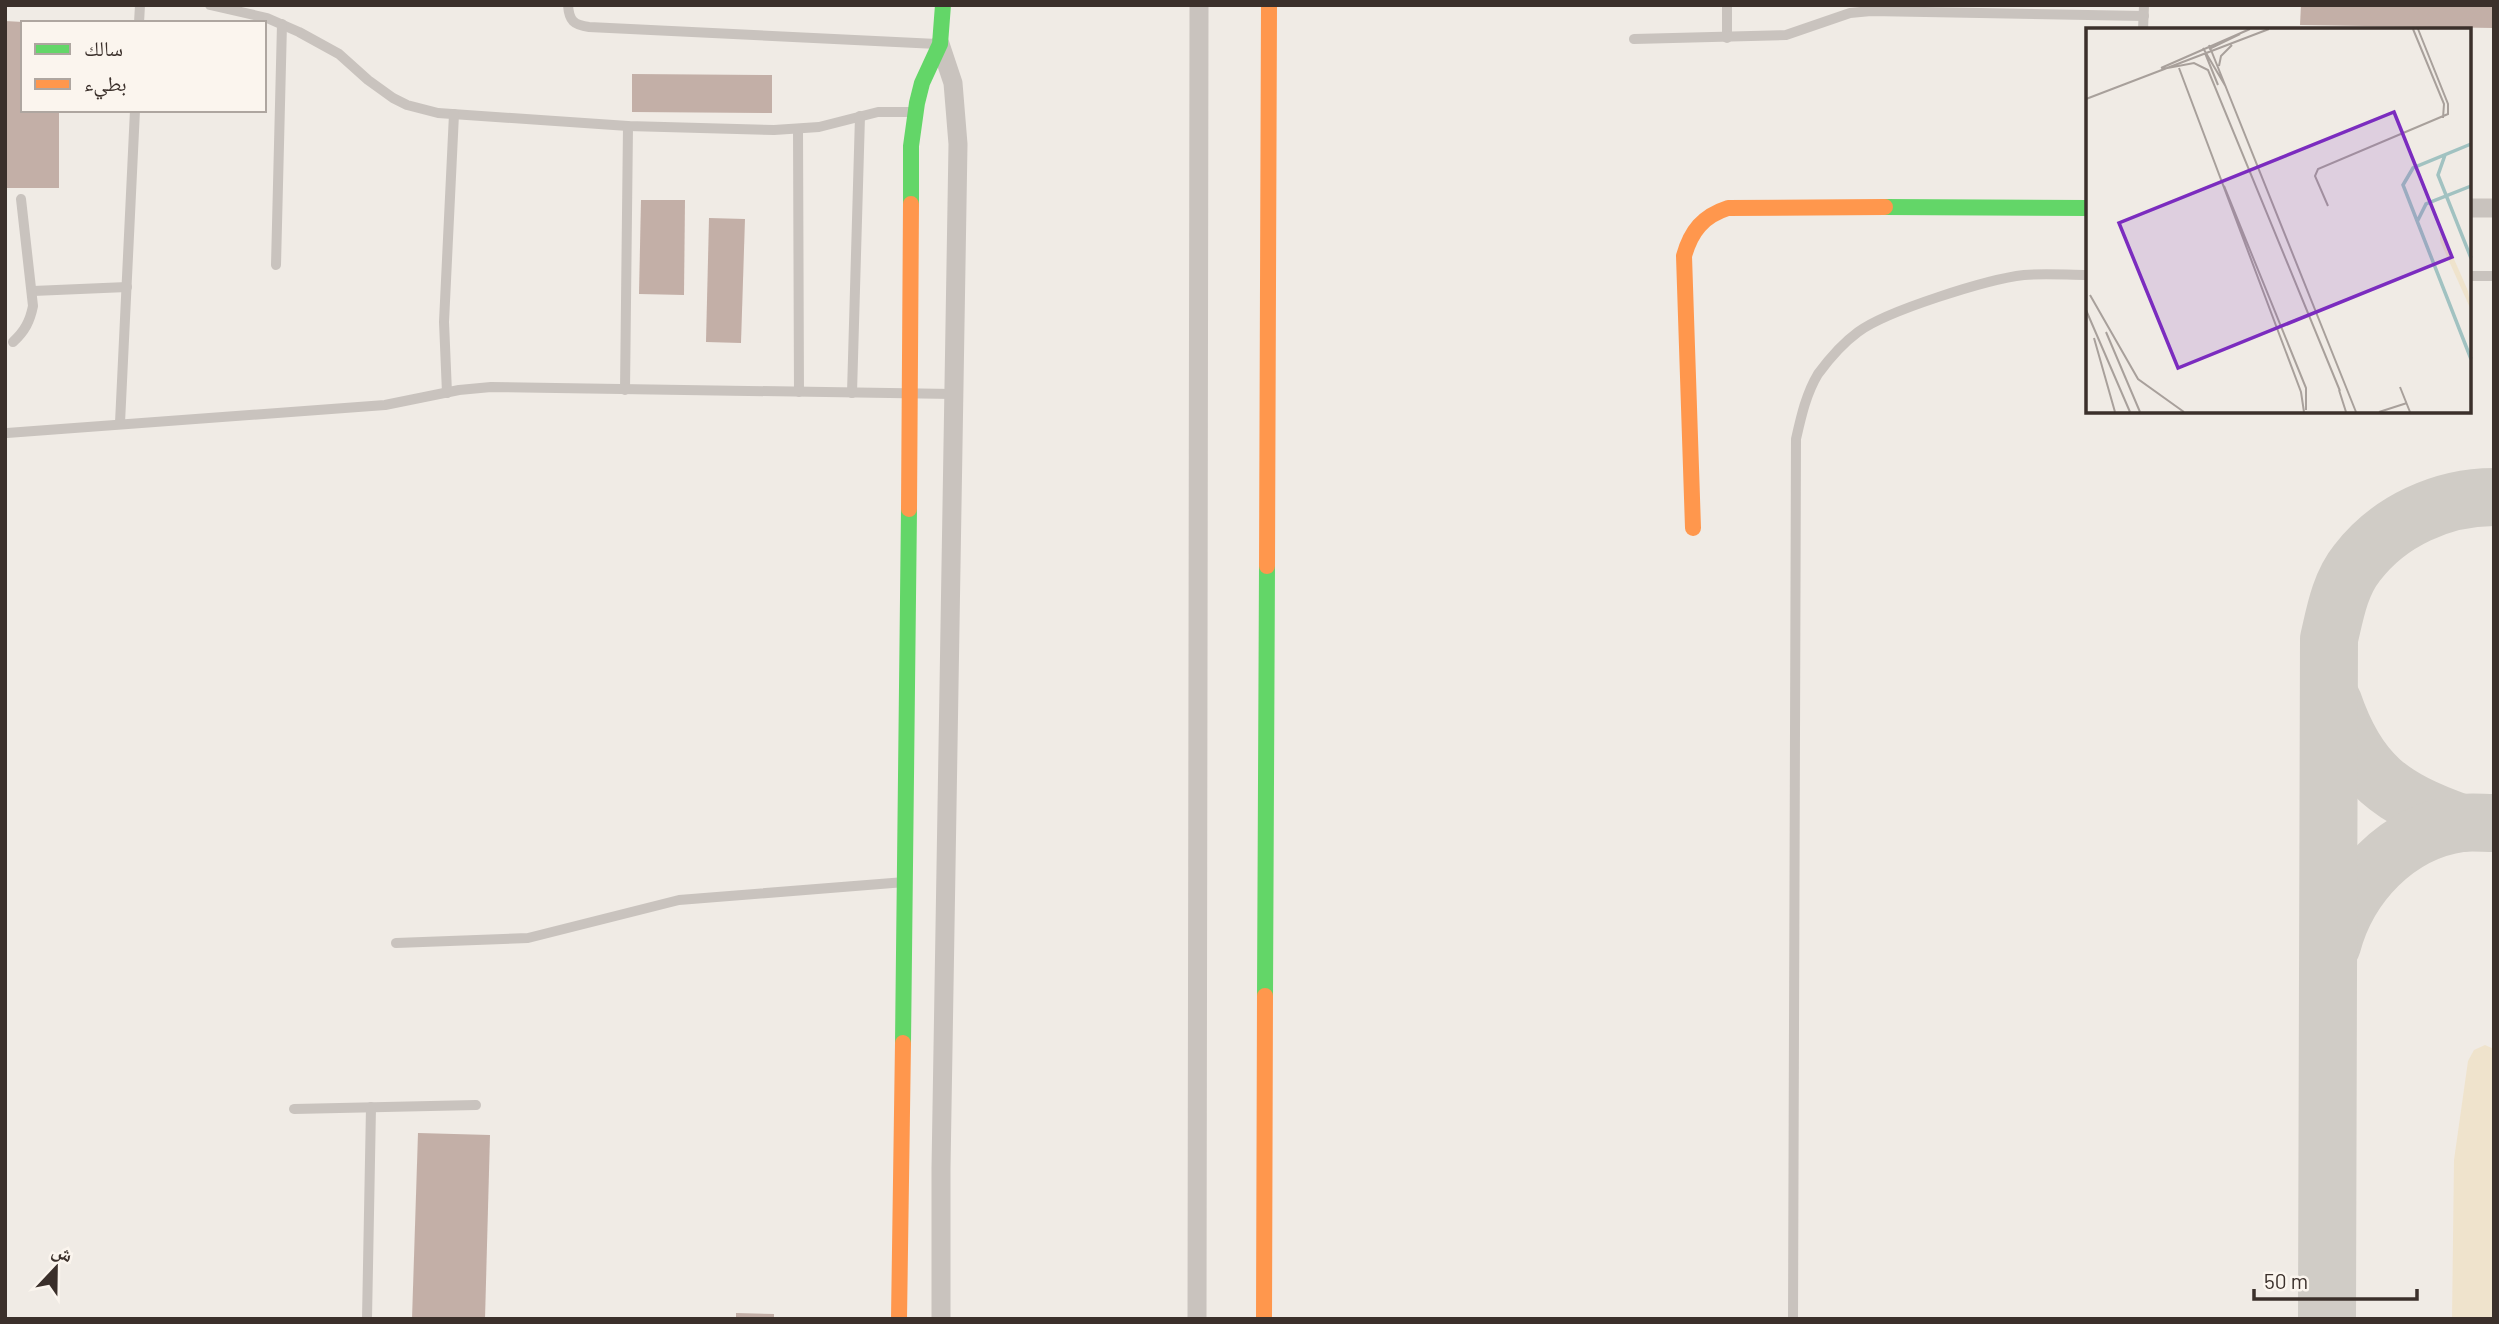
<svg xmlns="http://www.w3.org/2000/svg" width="2499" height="1324" font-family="Barlow,'Noto Naskh Arabic',sans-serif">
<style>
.sand{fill:#efe3cc}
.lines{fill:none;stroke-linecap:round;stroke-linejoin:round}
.taxiway{stroke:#d0ccc6;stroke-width:58}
.building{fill:#c3afa7}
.lane{stroke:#c9c3be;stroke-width:10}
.street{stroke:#c9c3be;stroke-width:19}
.fast{stroke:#63d668;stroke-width:16}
.slow{stroke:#ff974d;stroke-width:16}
.inset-river{fill:none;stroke:#a1c2c1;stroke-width:3.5}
.inset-road{fill:none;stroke:#a8a09b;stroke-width:2}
.view{fill:#7b2cbf;fill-opacity:0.15;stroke:#7b2cbf;stroke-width:3.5}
.inset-edge{fill:none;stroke:#3b302b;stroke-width:3.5}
</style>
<rect width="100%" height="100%" fill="#f0ebe5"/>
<polygon class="sand" points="2485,1045 2494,1049 2494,1319 2452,1319 2454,1160 2468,1061 2474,1050"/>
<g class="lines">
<g class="taxiway">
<path d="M2333 702C2358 775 2391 798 2461 823"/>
<path d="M2332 945C2348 885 2397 832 2461 823 2472 822 2483 823 2494 823"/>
<path d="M2327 1319 2329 639C2335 613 2340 584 2357 563 2389 521 2442 497 2494 497"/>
</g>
</g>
<g class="building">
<polygon points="2301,5 2494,5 2494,28 2300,25"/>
<polygon points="5,21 23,22 23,110 59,110 59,188 5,188"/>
<polygon points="632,74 772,75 772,113 632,112"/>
<polygon points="641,200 685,200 684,295 639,294"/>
<polygon points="709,218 745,219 741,343 706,342"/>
<polygon points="418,1133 490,1135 485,1319 412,1319"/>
<polygon points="736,1313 774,1314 774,1319 736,1319"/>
</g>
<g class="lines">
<g class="lane">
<polyline points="210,5 267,18 299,32 339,54 368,80 393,98 407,105 438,113 628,126 774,130 819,127 878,112 913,112"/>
<path d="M568 5C569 21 574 25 589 27L937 44"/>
<polyline points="139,23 140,5"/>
<polyline points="2143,30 2144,5"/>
<polyline points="1727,38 1727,5"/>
<polyline points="1634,39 1786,35 1850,13 1871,11 2144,16"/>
<polyline points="798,130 799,392"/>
<polyline points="276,265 282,24"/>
<polyline points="2469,276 2494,276"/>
<polyline points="33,291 127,287"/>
<path d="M13 342C25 331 30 321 33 306L21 199"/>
<polyline points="625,390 628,126"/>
<polyline points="447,393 444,322 454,114"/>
<polyline points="852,393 860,116"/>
<polyline points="120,423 135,110"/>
<polyline points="7,433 385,405 459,390 491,387 953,394"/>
<polyline points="396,943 528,938 679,900 905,882"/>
<polyline points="294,1109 476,1105"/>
<polyline points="367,1319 371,1107"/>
<path d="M1793 1319 1796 439C1801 417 1806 394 1818 374 1829 359 1843 343 1858 332 1886 311 1988 279 2024 275 2045 273 2067 275 2088 275"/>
</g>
<g class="street">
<polyline points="940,44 953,83 958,144 941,1169 941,1319"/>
<polyline points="2469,208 2494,208"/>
<polyline points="1197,1319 1199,5"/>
</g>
<g class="fast">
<polyline points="911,204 911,146 917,103 922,83 940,44 943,5"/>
<polyline points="1885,207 2088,208"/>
<polyline points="1265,996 1267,566"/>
<polyline points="903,1043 909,509"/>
</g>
<g class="slow">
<polyline points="909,509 911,204"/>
<path d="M1693 528 1684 256C1691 231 1703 216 1728 208L1885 207"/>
<polyline points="1267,566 1269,5"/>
<polyline points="899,1319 903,1043"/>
<polyline points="1264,1319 1265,996"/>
</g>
</g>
<g transform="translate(2086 28)">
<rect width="385" height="385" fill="#f0ebe5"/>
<path d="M354 199 382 263 385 282 354 213Z" fill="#efe3cc"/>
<path class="inset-river" d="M385 116 327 140 317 157 385 331M359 127 352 147 385 230M331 194 340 176 385 158"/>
<path class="inset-road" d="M327 1 358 76 357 90M123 17 270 384M117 20 140 59M123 21 154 6M119 25 132 57M133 38 135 28 146 17M75 40 164 1M93 40 215 364 218 384M76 41 108 35 122 42 254 363M0 71 183 1M138 158 220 360V382M242 178 229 148 232 141 362 86V76L332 1M4 267 52 351 98 384M0 282 44 384M20 304 54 384M8 310 29 384M314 359 324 384M253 362 260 384M293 384 321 375"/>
<path class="view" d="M308 84 366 229 92 340 33 195Z"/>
<rect width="385" height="385" class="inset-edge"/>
</g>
<rect width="2499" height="1324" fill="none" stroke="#3b302b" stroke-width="14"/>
<rect x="21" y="21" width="245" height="91" fill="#fbf5ee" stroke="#aea6a0" stroke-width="2"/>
<rect x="35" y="44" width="35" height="10" fill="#63d668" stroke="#aea6a0" stroke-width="2"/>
<text x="84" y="56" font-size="21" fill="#3b302b">سالك</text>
<rect x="35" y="79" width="35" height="10" fill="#ff974d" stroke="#aea6a0" stroke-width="2"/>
<text x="84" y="91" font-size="21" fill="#3b302b">بطيء</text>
<g transform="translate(56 1268) rotate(22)" stroke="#fbf5ee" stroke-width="5" paint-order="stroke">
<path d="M0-5L12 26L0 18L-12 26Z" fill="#3b302b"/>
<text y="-10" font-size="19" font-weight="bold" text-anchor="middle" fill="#3b302b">ش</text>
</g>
<path d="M2254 1289v10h163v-10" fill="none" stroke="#3b302b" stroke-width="3.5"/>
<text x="2264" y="1289" font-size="21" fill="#3b302b" stroke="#fbf5ee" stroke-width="5" paint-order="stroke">50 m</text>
</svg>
